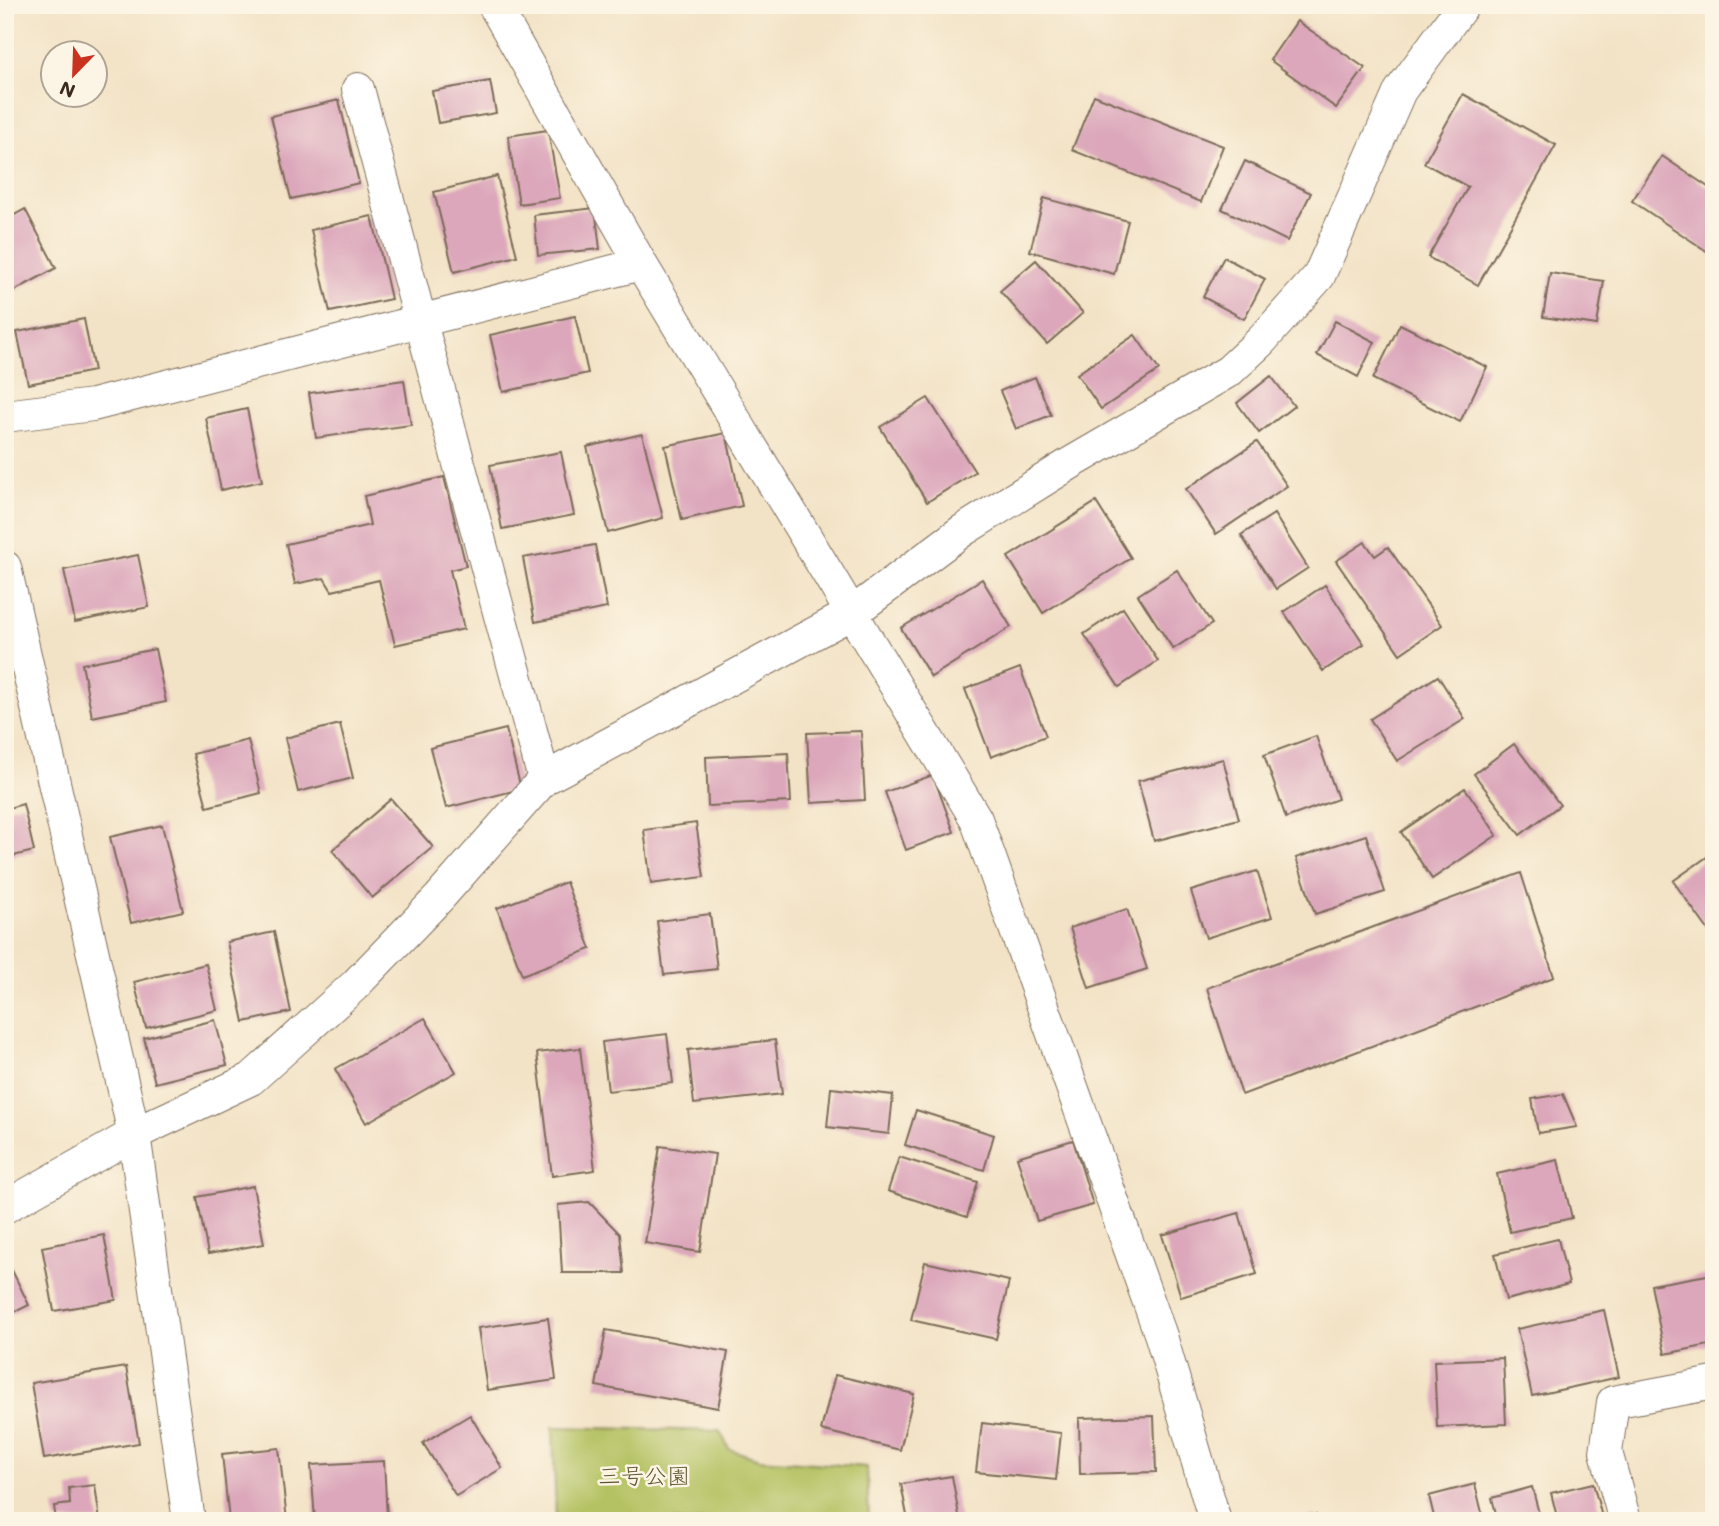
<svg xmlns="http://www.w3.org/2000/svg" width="1719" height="1526" font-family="Mali,'Klee One',sans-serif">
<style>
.green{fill:#b5c264;stroke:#787641;stroke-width:2}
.building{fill:#dca7bb}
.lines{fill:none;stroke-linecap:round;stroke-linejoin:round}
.street-casing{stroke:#7b6b59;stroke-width:34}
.street{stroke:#fff;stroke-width:32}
.labels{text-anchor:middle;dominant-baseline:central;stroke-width:5;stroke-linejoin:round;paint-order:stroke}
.park-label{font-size:23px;fill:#605833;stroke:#fcf5e5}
</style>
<rect width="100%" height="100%" fill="#fcf5e5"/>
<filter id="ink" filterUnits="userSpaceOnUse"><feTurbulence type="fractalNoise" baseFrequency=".0143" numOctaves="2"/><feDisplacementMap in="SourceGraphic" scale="14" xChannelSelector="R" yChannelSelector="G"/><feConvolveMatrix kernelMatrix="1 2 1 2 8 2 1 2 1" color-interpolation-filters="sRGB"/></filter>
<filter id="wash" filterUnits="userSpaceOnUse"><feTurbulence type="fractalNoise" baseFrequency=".00686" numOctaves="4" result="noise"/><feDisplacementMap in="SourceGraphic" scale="28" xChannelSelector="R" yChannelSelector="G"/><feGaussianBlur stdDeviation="1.57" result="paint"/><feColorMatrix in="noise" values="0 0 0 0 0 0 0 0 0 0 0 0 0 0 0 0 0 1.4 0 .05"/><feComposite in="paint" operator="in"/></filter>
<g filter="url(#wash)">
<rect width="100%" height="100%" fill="#f3e3c6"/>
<polygon class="green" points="553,1427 720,1431 729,1449 759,1459 867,1467 869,1521 556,1521"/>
<g id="blocks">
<g class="building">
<polygon points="1297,21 1365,68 1336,108 1270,60"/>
<polygon points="490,81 496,113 438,123 432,91"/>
<polygon points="1463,94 1556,145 1478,285 1428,257 1468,187 1424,163"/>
<polygon points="1094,95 1223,146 1201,202 1072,150"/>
<polygon points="339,100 359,183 291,199 271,116"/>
<polygon points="548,130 560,198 519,204 508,136"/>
<polygon points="1662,156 1714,191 1714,256 1632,201"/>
<polygon points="1245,161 1311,193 1287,241 1222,209"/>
<polygon points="497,176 517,256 454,272 434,192"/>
<polygon points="1044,198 1128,221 1114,274 1030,251"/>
<polygon points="595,208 600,249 538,255 534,215"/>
<polygon points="25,209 56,268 5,296 5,220"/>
<polygon points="372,216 391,299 330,312 311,230"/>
<polygon points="1224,257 1265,279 1244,319 1203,297"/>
<polygon points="1036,260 1083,313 1047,344 1000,291"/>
<polygon points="1550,273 1604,281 1597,325 1543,317"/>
<polygon points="575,316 588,373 503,392 490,335"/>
<polygon points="84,319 94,371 28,384 17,332"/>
<polygon points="1335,321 1375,342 1358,377 1317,355"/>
<polygon points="1400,324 1487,367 1460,422 1373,379"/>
<polygon points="1135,335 1159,370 1101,409 1077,374"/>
<polygon points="1271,376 1294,406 1259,433 1237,403"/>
<polygon points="1035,377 1051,415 1016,429 1000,391"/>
<polygon points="404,380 411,425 316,438 309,393"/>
<polygon points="928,398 975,472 927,502 880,427"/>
<polygon points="247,409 262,481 221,490 206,418"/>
<polygon points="726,433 742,506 682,520 665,446"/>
<polygon points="642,434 663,518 608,533 587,447"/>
<polygon points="1257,442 1287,486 1216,534 1186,489"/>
<polygon points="561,452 574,515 502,529 490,465"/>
<polygon points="444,477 466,566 450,570 464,629 395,645 379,580 332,591 324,578 295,584 286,544 370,525 364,496"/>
<polygon points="1096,502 1131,558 1043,613 1008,557"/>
<polygon points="1274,514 1308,568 1276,589 1241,535"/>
<polygon points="1365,542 1375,556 1388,547 1442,625 1400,654 1336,561"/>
<polygon points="595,545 607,608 535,622 523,558"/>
<polygon points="138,555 149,607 75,622 64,570"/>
<polygon points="1177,570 1212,624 1173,649 1138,595"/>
<polygon points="982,579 1011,627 931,677 901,628"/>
<polygon points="1325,585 1364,644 1323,671 1284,612"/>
<polygon points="1123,608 1158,661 1119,687 1084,634"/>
<polygon points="155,649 166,702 92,717 82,664"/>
<polygon points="1020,668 1046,736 991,757 965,689"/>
<polygon points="1438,676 1465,719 1397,761 1370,719"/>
<polygon points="340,724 353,778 298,792 285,738"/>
<polygon points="506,729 521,789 446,808 430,748"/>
<polygon points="861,731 865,800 811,803 807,733"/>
<polygon points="1316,736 1338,799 1286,818 1264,755"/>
<polygon points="248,740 261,793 207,807 193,754"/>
<polygon points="1514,744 1560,805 1520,835 1474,774"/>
<polygon points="788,753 791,802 708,806 706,757"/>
<polygon points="1223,759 1239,819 1154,841 1138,781"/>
<polygon points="933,775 954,832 906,850 885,792"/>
<polygon points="1465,788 1497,835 1432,879 1401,832"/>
<polygon points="391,799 433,847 372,898 332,850"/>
<polygon points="23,804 34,851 5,858 5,809"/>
<polygon points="696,823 704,877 651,884 644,830"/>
<polygon points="162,825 183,911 131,923 110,837"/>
<polygon points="1366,835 1385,892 1315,914 1296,858"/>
<polygon points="1714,852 1714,938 1673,881"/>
<polygon points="1257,871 1272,917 1206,938 1191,891"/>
<polygon points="1521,873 1554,977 1242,1095 1207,988"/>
<polygon points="566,882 591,949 522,975 497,908"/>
<polygon points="1127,909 1147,969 1089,988 1070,928"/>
<polygon points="710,914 717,969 664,975 657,921"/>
<polygon points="274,932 291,1012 244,1022 227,942"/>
<polygon points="206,964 217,1010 146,1028 134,982"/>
<polygon points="425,1018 456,1072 366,1123 335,1069"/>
<polygon points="215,1020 227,1065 155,1083 144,1038"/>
<polygon points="667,1034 673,1083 608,1091 602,1042"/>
<polygon points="775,1040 782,1094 694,1104 688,1050"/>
<polygon points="580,1048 595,1170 552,1176 537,1053"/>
<polygon points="5,1055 10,1073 5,1074"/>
<polygon points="831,1088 893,1095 889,1134 827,1127"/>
<polygon points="1563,1094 1577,1127 1538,1133 1532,1099"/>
<polygon points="916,1110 994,1135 984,1170 905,1145"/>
<polygon points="1073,1140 1093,1205 1037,1221 1017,1157"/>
<polygon points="660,1146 715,1154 700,1252 645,1243"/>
<polygon points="899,1157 978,1182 967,1217 888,1191"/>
<polygon points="1558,1160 1572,1218 1510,1232 1497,1174"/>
<polygon points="253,1186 264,1244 208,1254 197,1197"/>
<polygon points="589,1202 620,1234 624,1273 562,1273 558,1205"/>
<polygon points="1239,1213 1257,1274 1181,1297 1162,1235"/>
<polygon points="104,1235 116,1300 54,1311 42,1247"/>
<polygon points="1558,1239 1569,1284 1506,1300 1495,1254"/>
<polygon points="5,1256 29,1305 5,1317"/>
<polygon points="925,1262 1009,1281 996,1339 911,1320"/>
<polygon points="1713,1274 1714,1344 1665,1354 1651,1285"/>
<polygon points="1604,1310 1619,1377 1532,1396 1517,1329"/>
<polygon points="548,1318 556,1380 487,1390 478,1328"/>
<polygon points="606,1330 728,1352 718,1408 596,1386"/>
<polygon points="1503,1358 1506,1424 1437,1427 1434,1361"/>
<polygon points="126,1367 139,1443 44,1459 31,1383"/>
<polygon points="835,1375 914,1394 900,1450 821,1430"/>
<polygon points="470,1415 502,1468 456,1496 423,1443"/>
<polygon points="1154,1416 1156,1472 1080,1474 1079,1418"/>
<polygon points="982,1423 1061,1433 1056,1480 976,1472"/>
<polygon points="279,1448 287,1521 229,1521 222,1454"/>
<polygon points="384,1461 387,1519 315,1521 311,1465"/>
<polygon points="952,1476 960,1521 908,1521 901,1484"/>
<polygon points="1593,1483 1603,1521 1558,1521 1551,1493"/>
<polygon points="1475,1484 1484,1521 1435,1521 1429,1496"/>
<polygon points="95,1485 100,1521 56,1521 54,1506 70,1504 69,1488"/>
<polygon points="1532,1487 1541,1521 1498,1521 1492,1498"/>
<polygon points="1316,1515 1318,1521 1298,1521 1298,1520"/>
</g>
</g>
</g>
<g filter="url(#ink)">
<use href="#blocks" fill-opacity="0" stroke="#7b6b59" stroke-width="2"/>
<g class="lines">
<g class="street-casing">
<g id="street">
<polyline points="494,5 641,264 976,819 1161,1336 1215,1521"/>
<polyline points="358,89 544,779"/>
<polyline points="5,416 93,405 641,264"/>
<polyline points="5,567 134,1134 189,1521"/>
<polyline points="5,1207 134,1134 251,1079 354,986 439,898 544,779 852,613 962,531 1071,463 1229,371 1261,341 1319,276 1400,91 1463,5"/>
<polyline points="1625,1521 1606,1452 1613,1402 1714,1383"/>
</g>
</g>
<use href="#street" class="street"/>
</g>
</g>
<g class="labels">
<g class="park-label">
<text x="644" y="1475">三号公園</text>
</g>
</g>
<rect width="1719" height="1526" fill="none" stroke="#fcf5e5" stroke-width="28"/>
<g transform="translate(74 74) rotate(203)"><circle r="33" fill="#fcf5e5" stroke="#afa495" stroke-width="2"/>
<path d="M0-5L12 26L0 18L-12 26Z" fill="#c8321e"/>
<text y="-10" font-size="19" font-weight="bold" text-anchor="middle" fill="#3b2a1e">N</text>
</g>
</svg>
